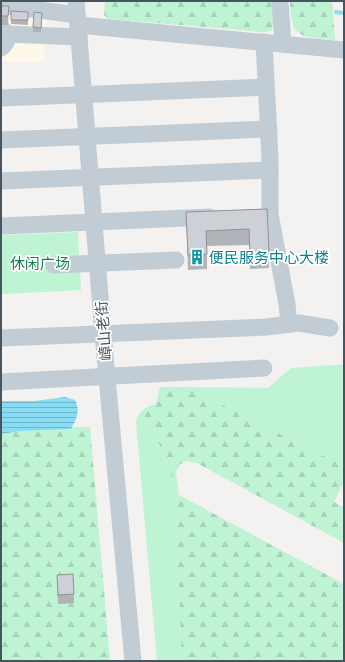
<svg xmlns="http://www.w3.org/2000/svg" width="345" height="662" font-family="'Exo 2','Noto Sans SC',sans-serif">
<style>
.commercial{fill:#fef8eb}
.forest{fill:url(#forest-firs)}
.green{fill:#bef3d3}
.water{fill:url(#water-rules)}
.lines{fill:none;stroke-linecap:round;stroke-linejoin:round}
.stream{stroke:#88dcf3;stroke-width:4}
.minor{stroke:#c1ccd4;stroke-width:17}
.wall{fill:#b0b3b8}
.building{fill:#cdd0d6;stroke:#909296}
.labels{text-anchor:middle;dominant-baseline:central;stroke-width:3.5;stroke-linejoin:round;paint-order:stroke}
.culture-label{font-size:15px;fill:#0d838f;stroke:#fff;text-anchor:start}
.park-label{font-size:15px;fill:#10844b;stroke:#fff}
.street-label{font-size:15px;fill:#475561;stroke:#fff}
</style>
<defs>
<pattern id="forest-firs" width="22" height="20" patternUnits="userSpaceOnUse"><rect width="22" height="20" fill="#bef3d3"/><path d="M5 1l3.5 6h-7zM16 11l3.5 6h-7z" fill="#a5d2b8"/></pattern>
<pattern id="water-rules" width="6" height="5" patternUnits="userSpaceOnUse"><rect width="6" height="5" fill="#88dcf3"/><path d="M0 2.5h6" fill="none" stroke="#71b5c8"/></pattern>
</defs>
<rect width="100%" height="100%" fill="#f4f1f1"/>
<polygon class="commercial" points="1,11 46,13 44,62 1,61"/>
<g class="forest">
<polygon points="105,1 272,1 273,26 271,31 264,32 108,19 104,15"/>
<path d="M290 1H332L335 40C301 36 291 40 290 1Z"/>
<path d="M160 387H187L344 466V481L334 502 344 507V543L197 463 186 461 179 465 176 472 179 495 344 584V661H182L175 508 179 495 154 431 144 424 136 422C139 411 146 406 156 404Z"/>
<polygon points="90,427 110,661 1,661 1,428"/>
</g>
<g class="green">
<polygon points="78,232 81,290 1,294 1,235"/>
<polygon points="332,365 344,365 344,466 187,387 268,388 291,368"/>
<polygon points="136,422 144,424 154,431 179,495 175,508 182,661 157,661"/>
</g>
<path class="water" d="M65 397 75 400C81 410 76 420 71 429L19 431 1 434V401H34Z"/>
<g class="lines">
<polyline class="stream" points="336,12 344,13"/>
<g class="minor">
<polyline points="76,1 103,334 133,661"/>
<polyline points="280,1 283,44"/>
<polyline points="1,5 77,15"/>
<polyline points="78,25 344,50"/>
<path d="M1 28C9 34 9 42 1 48"/>
<polyline points="7,34 79,37"/>
<polyline points="264,42 270,159 270,214 287,304 289,324"/>
<polyline points="1,98 266,87"/>
<polyline points="1,140 269,129"/>
<polyline points="1,181 270,170"/>
<polyline points="1,226 209,217"/>
<polyline points="54,265 176,260"/>
<polyline points="1,338 266,327 299,323 330,328"/>
<polyline points="1,382 264,368"/>
</g>
</g>
<g class="wall">
<polygon points="1,6 9,6 8,25 1,25"/>
<polygon points="11,11 28,12 28,25 11,24"/>
<polygon points="42,13 41,32 33,32 33,27"/>
<polygon points="267,209 269,268 250,269 249,245 207,246 207,269 188,270 186,212"/>
<polygon points="57,575 74,594 74,603 58,604"/>
</g>
<g class="building">
<polygon points="1,6 9,6 8,16 1,16"/>
<polygon points="11,11 28,12 28,20 11,20"/>
<polygon points="34,12 42,13 41,28 33,27"/>
<polygon points="267,209 269,253 250,254 249,229 206,231 207,254 188,255 186,212"/>
<polygon points="73,574 74,594 58,595 57,575"/>
</g>
<defs>
<g id="building-bare" transform="scale(1.2)"><path d="M-4-6H4V6H1V3H-1V6H-4ZM-2.5-4.3h1.7v1.8h-1.7ZM.8-4.3h1.7v1.8H.8ZM-2.5-1h1.7V.8h-1.7ZM.8-1h1.7V.8H.8Z" fill="#0f9aa8" stroke="#fff" stroke-width="2.5" paint-order="stroke"/></g>
</defs>
<g fill-rule="evenodd">
<use href="#building-bare" x="197" y="257"/>
</g>
<g class="labels">
<g class="culture-label">
<text x="209" y="257">便民服务中心大楼</text>
</g>
<g class="park-label">
<text x="40" y="263">休闲广场</text>
</g>
<g class="street-label">
<text transform="translate(103 331) rotate(-95)">嶂山老街</text>
</g>
</g>
<rect width="345" height="662" fill="none" stroke="#475561" stroke-width="4"/>
</svg>
